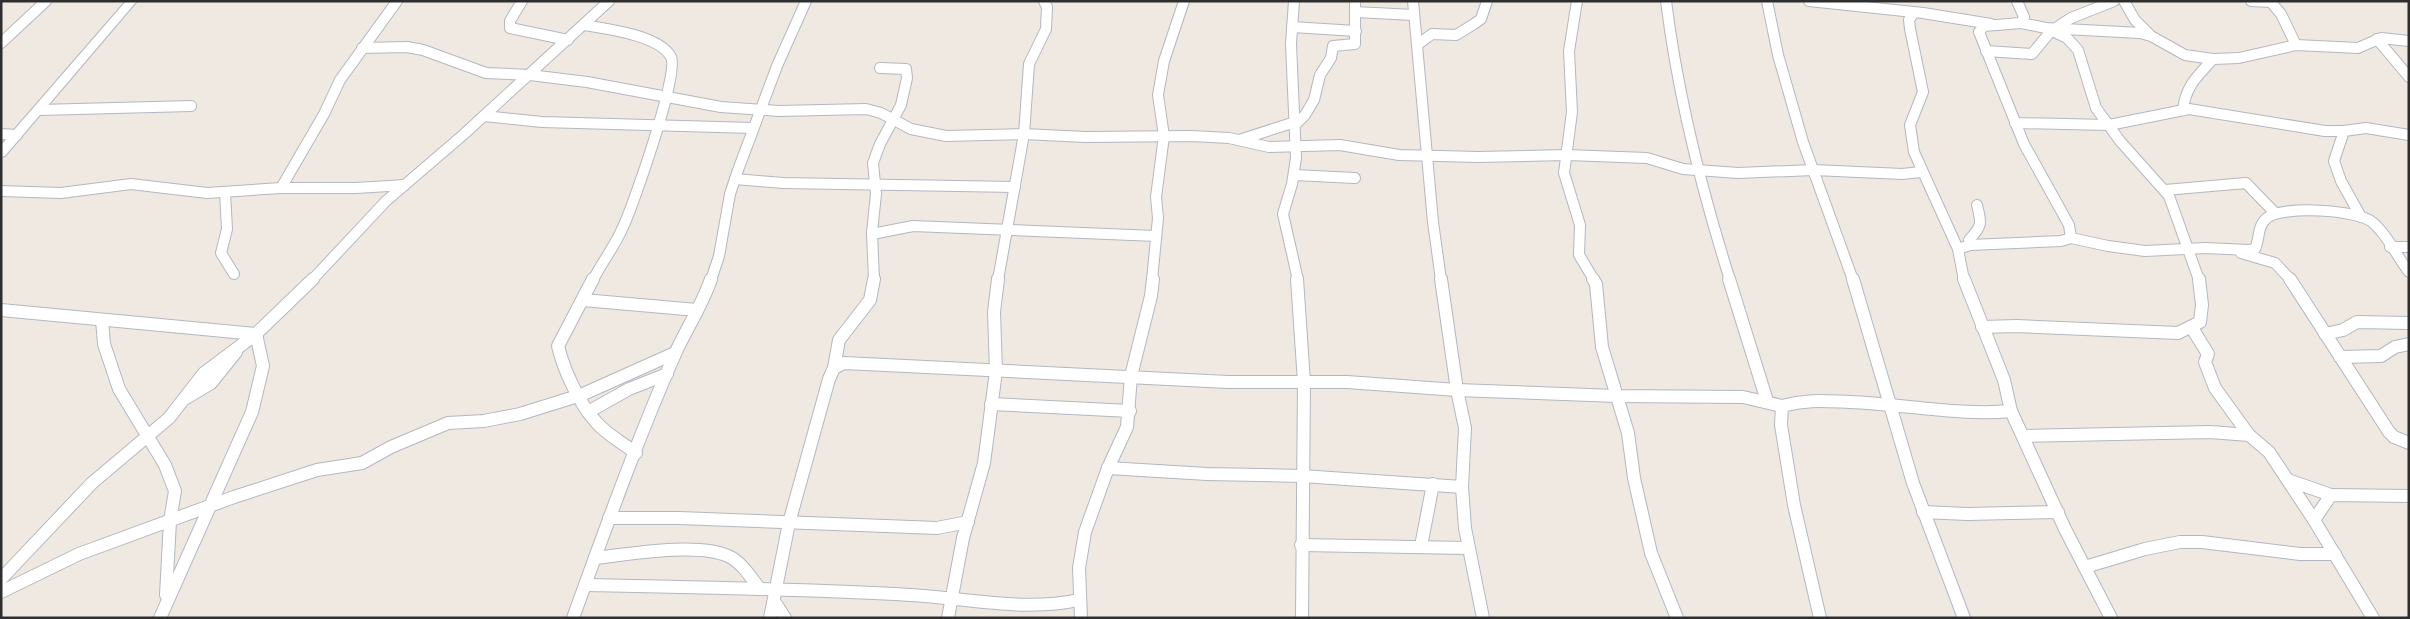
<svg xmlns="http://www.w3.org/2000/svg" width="2410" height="619" font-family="Commissioner,sans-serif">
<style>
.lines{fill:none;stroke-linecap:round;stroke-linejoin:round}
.minor-far1-casing{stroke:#b4b7c1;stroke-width:12}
.minor-casing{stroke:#b4b7c1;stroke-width:14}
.tertiary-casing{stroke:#b4b7c1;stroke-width:2}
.minor-far1{stroke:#fff;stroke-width:10}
.minor{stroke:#fff;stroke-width:12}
.tertiary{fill:#fff;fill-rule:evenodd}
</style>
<rect width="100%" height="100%" fill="#efe9e1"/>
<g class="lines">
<g class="minor-far1-casing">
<g id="minor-far1">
<polyline points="522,1 510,21 510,28 568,40"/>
<polyline points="1294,1 1291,44 1296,158 1292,184 1283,214 1298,280"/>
<polyline points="1413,1 1433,222 1441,280"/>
<polyline points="1577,1 1569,51 1572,112 1564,173 1580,225 1579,255 1594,280"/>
<path d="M1666 1C1678 97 1701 188 1730 280"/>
<polyline points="1767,1 1778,55 1803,142 1853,280"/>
<polyline points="1809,1 1923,13 1991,24"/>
<polyline points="2124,1 2135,20 2150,35"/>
<polyline points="2251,1 2271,2"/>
<polyline points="2270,1 2281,14 2296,45"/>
<polyline points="1355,12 1414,15"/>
<polyline points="1914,12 1909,20 1910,29 1923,92 1910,125 1914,152 1958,249"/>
<polyline points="2021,23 2046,28 2140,33 2151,36 2185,55 2213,59 2239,58 2296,45 2358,48 2381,38 2409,41"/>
<path d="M584 25C607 29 659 35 671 57 680 72 633 206 623 227 615 246 602 262 593 280"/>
<polyline points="1292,27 1356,31"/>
<polyline points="2046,28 2067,38 2078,50 2096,108 2120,141 2169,196 2199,280"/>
<polyline points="2056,28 2071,18 2114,1"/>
<polyline points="2377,39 2409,77"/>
<polyline points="1,43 46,1"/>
<polyline points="1417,45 1432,34 1456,35 1474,24 1481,19 1487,1"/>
<polyline points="362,48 407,47 423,50 486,73 530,75 587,82 721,107 779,111 866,109 881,113 911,129 946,136 1024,134 1085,137 1192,136 1229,138 1269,147 1340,145 1399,155 1478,157 1567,155 1647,158 1683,169 1738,173 1814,170 1902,174 1921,172"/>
<polyline points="1986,51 2032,54 2051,31"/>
<path d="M2183 109C2186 85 2198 76 2213 59"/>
<polyline points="39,110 191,106"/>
<polyline points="484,116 542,122 753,128"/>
<polyline points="2015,123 2109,125 2189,109 2325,131 2344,131"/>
<polyline points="1295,125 1305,115 1314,100 1320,75 1331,58 1333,46 1355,44 1355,1"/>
<polyline points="1,134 17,135"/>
<polyline points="1239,140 1295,122"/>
<polyline points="1294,175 1355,178"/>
<polyline points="735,179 783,183 1015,187"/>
<polyline points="281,188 324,114 340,80 397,1"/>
<polyline points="2165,190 2246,183 2275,213"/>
<polyline points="1,191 61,193 131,184 207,193 281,188 356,188 405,185"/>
<polyline points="225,193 227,229 221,253 234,274"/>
<polyline points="2361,217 2341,181 2334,161 2344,131 2366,128 2409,135"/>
<polyline points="872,234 913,226 1156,236"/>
<path d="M2071 238 2108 246 2145 251 2205 248 2249 250 2255 249C2260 238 2257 226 2267 218 2282 205 2358 210 2372 222 2388 235 2397 257 2409 272"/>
<path d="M1970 245 1969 240C1982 226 1982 224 1977 205"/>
<polyline points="2390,247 2409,247"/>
<polyline points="2241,253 2275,263 2291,280"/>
<polyline points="312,280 386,201 463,135 609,1"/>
<polyline points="711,280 719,256 730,194 738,170 777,66 806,1"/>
<polyline points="874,280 872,232 876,194 873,163 880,144 901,105 907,78 906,69 880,68"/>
<polyline points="998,280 1024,134 1029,64 1046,29 1047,7 1044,1"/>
<polyline points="1152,280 1158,218 1156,197 1164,136 1158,95 1164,61 1184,1"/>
<polyline points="1964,280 1958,249 1970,245 2061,241 2071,238 2069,225 2024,144 1979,32 1984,26 2021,23 2024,17 2017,1"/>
</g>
</g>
<g class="minor-casing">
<g id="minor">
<path d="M593 279 558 346C564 371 579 403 596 422 607 435 623 443 636 453"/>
<polyline points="1297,279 1304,382 1302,618"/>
<polyline points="1441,279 1457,390 1465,428 1462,487 1465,528 1483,618"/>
<polyline points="1593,279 1596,284 1602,347 1628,433 1634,478 1651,553 1677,618"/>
<polyline points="1729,279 1767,401"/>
<polyline points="1853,279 1913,483 1964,618"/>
<polyline points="2290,279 2389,432 2394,437 2409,443"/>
<polyline points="583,300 697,310"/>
<polyline points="1,310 256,334 263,366 252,412 160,618"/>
<polyline points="102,320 104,344 119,389 165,465 175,491 170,521 166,595"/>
<polyline points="1982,327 2017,326 2178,333 2200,322 2202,305 2199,279"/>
<polyline points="2192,328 2208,354 2205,362 2215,388 2249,435"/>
<polyline points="2325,334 2343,330 2357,322 2409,323"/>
<polyline points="2340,357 2381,356 2395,347 2409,344"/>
<polyline points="834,368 839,340 870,300 874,279"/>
<polyline points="186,398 211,383 236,352"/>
<polyline points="991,404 1130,411"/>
<polyline points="2011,411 2065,529 2111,618"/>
<polyline points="588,412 629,389 667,374"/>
<polyline points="2025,436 2210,432 2249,435 2269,452 2314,520"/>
<polyline points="1108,468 1207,474 1302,476 1462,487"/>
<polyline points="2288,480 2331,495"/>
<polyline points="1923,512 1967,514 2058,512"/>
<polyline points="609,518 679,518 937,528 968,522"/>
<polyline points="1301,545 1468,548"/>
<polyline points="1421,546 1433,484"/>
<path d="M595 558C629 554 698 542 728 556 742 562 751 578 760 589"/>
<polyline points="2085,567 2145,549 2180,542 2202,542 2300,554 2335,554"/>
<polyline points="1,579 92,483 169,418 204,373 256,334 313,279"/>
<path d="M585 585C693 587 802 589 910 595 967 598 1023 612 1079 600"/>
<polyline points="1,592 79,554 234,497 317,470 362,463 391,447 448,423 484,421 520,414 581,395 675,353"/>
<polyline points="774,601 785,618"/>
<path d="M573 618C605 530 637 440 675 354 686 329 702 306 711 279"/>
<polyline points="770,618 789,523 829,379 834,368 844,363 1228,382 1347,382 1457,390 1616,396 1743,397 1782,406"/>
<polyline points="948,618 963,538 984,463 996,371 994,312 998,279"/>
<polyline points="1081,618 1079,568 1085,532 1108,468 1127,427 1131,376 1151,296 1153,279"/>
<path d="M1820 618 1794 505 1781 425 1782 406C1807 399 1824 401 1850 402 1902 404 1961 416 2011 411L2004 380 1964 279"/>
<polyline points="2373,618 2314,520 2331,495 2409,496"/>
</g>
</g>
<g class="tertiary-casing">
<polygon id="tertiary" points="126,1 137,1 5,156 1,157 1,145"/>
</g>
<use href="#minor-far1" class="minor-far1"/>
<use href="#minor" class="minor"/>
<use href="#tertiary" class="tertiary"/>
</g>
<rect width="2410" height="619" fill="none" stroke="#2e2e2e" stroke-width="5"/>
</svg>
